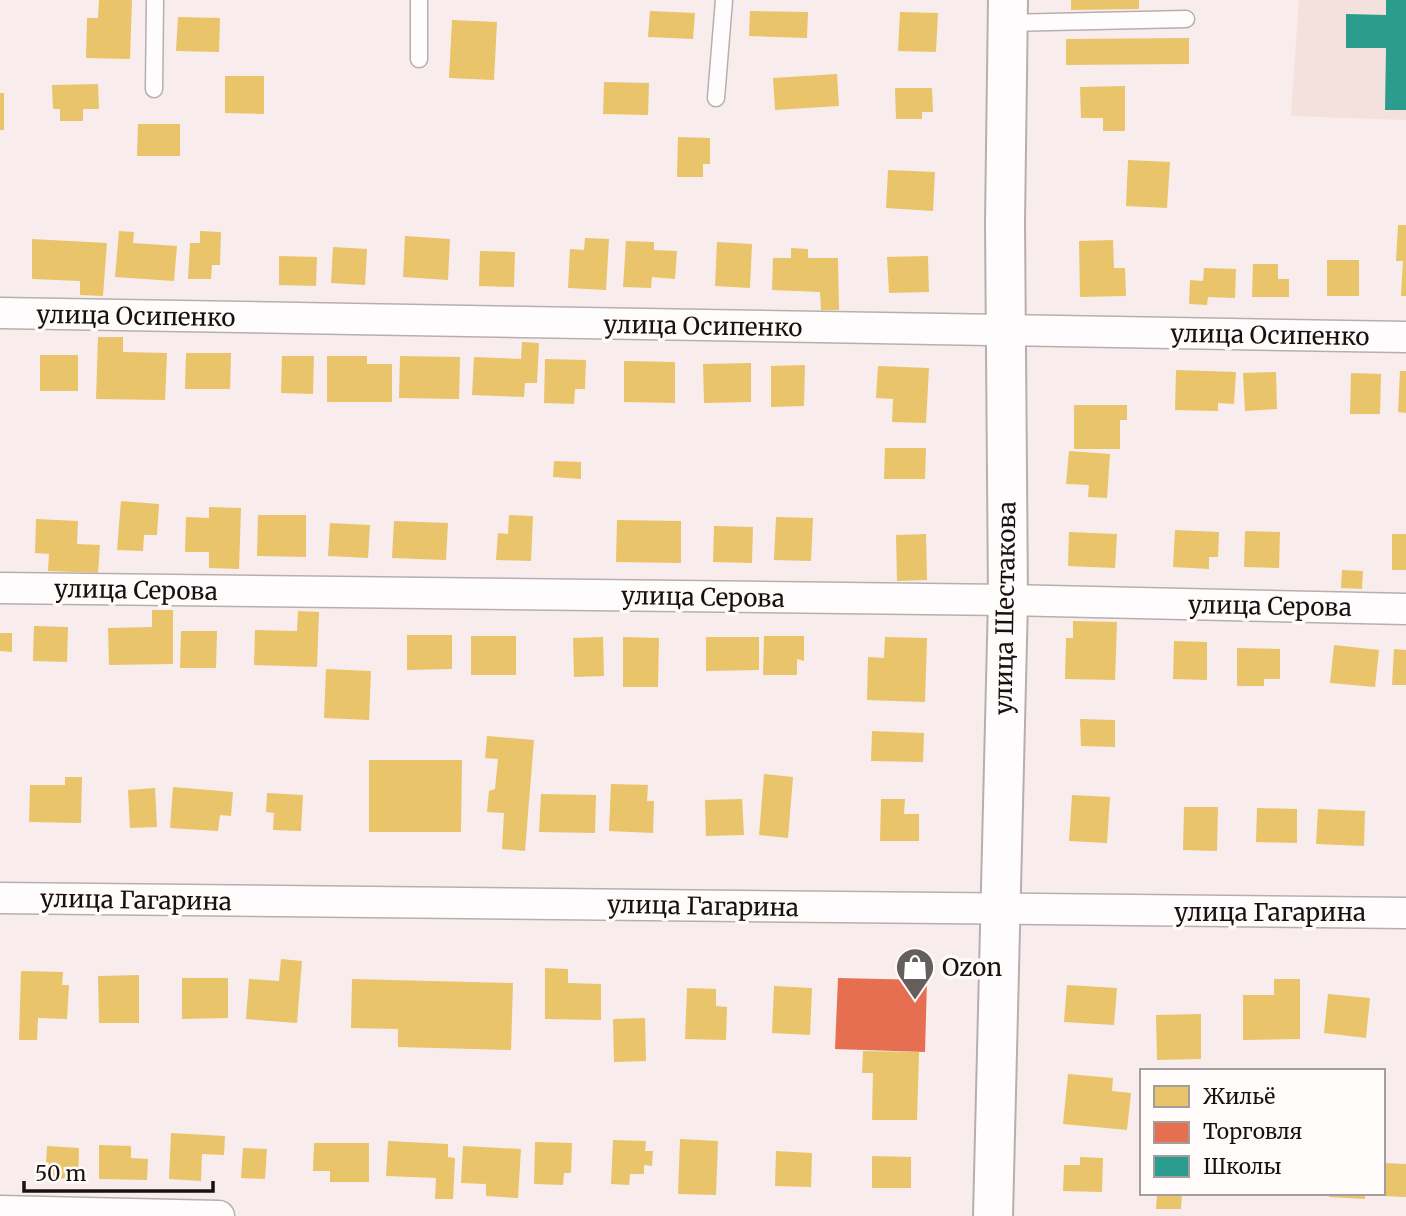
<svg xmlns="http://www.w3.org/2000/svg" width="1406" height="1216" font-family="Merriweather,serif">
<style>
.built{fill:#f4e0dd}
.homes{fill:#e9c46a}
.shops{fill:#e76f51}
.schools{fill:#2a9d8f}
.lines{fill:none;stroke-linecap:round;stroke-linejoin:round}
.service-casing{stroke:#b7afae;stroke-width:19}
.minor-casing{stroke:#b7afae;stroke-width:33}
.secondary-casing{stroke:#b7afae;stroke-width:42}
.service{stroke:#fefcfc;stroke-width:16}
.minor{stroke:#fefcfc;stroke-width:30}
.secondary{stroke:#fefcfc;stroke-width:38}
.labels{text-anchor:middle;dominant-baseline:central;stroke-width:7;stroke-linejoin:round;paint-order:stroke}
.street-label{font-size:24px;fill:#181110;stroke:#fffbfa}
.poi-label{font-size:24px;fill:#181110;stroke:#fffbfa;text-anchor:start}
</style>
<rect width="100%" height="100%" fill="#f8edec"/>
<polygon class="built" points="1299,0 1406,0 1406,120 1291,116"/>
<g class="homes">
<polygon points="99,0 132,0 130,59 86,58 87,18 98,18"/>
<polygon points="1071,0 1139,0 1139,9 1071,10"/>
<polygon points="650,11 695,13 693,39 648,37"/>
<polygon points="750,11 808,12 807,38 749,36"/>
<polygon points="900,12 938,13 936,52 898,51"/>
<polygon points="178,17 220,18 219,52 176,51"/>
<polygon points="452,20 497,22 494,80 449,78"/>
<polygon points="1189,38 1189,64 1066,65 1066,39"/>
<polygon points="837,74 839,106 775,110 773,78"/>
<polygon points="225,76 264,76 264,114 225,113"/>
<polygon points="604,82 649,83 648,115 603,114"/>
<polygon points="98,84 99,109 83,109 83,121 60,121 60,109 53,109 52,85"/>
<polygon points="1125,86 1125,131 1103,131 1103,118 1081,118 1080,87"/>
<polygon points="895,88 932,88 933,112 922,112 922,119 896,119"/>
<rect x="0" y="93" width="4" height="37"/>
<polygon points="138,124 180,124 180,156 137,156"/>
<polygon points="678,137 710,138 710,164 703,164 703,177 677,177"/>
<polygon points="1128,160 1170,162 1167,208 1126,206"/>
<polygon points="888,170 935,172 933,211 886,208"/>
<polygon points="1398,225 1406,225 1406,296 1401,296 1403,261 1396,261"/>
<polygon points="119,231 134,232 133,243 177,246 174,281 115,277"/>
<polygon points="200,231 221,232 220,265 212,265 211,279 188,279 190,243 200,243"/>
<polygon points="405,236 450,239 448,280 403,277"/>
<polygon points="585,238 609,239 606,290 568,288 570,249 584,250"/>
<polygon points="32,239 107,243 103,296 80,295 80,281 32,279"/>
<polygon points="1113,240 1114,268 1125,268 1126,296 1080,297 1079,241"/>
<polygon points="626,241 654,242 654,250 677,251 675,279 652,277 651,288 623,287"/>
<polygon points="717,242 752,244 750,288 715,286"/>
<polygon points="333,247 367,249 365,285 331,283"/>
<polygon points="791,248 808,249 808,258 838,258 839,310 821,310 820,292 772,290 773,258 791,258"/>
<polygon points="480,251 515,252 514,287 479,286"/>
<polygon points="279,256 317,257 316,286 279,285"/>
<polygon points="928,256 929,292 889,293 887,257"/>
<rect x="1327" y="260" width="32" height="36"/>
<polygon points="1253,264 1278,264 1278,279 1289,279 1289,297 1252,297"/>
<polygon points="1204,268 1236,269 1235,298 1208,297 1207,305 1189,304 1190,280 1203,281"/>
<polygon points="98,337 123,337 123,352 167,353 165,400 96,399"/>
<polygon points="522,342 539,343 537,383 525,383 524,397 472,395 474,357 521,359"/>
<polygon points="186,353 231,353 230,389 185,389"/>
<rect x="40" y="355" width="38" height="36"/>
<polygon points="282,356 314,356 313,394 281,393"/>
<polygon points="327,356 367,356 367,364 392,364 392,402 327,402"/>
<polygon points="400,356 460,357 459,399 399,398"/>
<polygon points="545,359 586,360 585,389 575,389 574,404 544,403"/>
<polygon points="624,361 675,362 675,403 624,402"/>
<polygon points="751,363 751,402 704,403 703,364"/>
<polygon points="805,365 804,406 771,407 771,366"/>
<polygon points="878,366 929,368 926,423 892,422 893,399 876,398"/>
<polygon points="1176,370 1236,372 1234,404 1218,403 1218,411 1175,410"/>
<polygon points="1400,371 1406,371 1406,413 1398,412"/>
<polygon points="1276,372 1277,409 1245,411 1243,373"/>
<polygon points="1351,373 1381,374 1380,414 1350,414"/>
<polygon points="1074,405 1127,405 1127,420 1120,420 1120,449 1074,449"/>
<polygon points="885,448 926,448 925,479 884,479"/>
<polygon points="1069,451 1110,454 1107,498 1088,497 1089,485 1066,484"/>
<polygon points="554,461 581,462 581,479 553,477"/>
<polygon points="121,501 159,504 157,535 144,535 143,551 117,550"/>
<polygon points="209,507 241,508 239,569 209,568 209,552 185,552 186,517 209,518"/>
<polygon points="258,515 306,515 306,557 257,556"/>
<polygon points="509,515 533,516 531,561 496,560 498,533 508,534"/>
<polygon points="776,517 813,518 811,561 774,560"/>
<polygon points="36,519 78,521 77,544 100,545 98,573 48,571 49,554 35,553"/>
<polygon points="617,520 681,521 681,563 616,562"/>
<polygon points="394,521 448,523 446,560 392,558"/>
<polygon points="330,523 370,525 368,558 328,556"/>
<polygon points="714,526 753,527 752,563 713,562"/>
<polygon points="1175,530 1219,532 1218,557 1209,557 1209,569 1173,567"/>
<polygon points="1245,531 1280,532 1279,568 1244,567"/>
<polygon points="1069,532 1117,534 1115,568 1068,566"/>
<polygon points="926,534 927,580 897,581 896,535"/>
<rect x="1392" y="534" width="14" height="36"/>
<polygon points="1342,570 1363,571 1362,589 1341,588"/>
<polygon points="152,610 173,610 173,664 109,665 108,628 152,627"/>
<polygon points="298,611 319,612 317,667 254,665 255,630 297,631"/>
<polygon points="1073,621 1117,622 1115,680 1065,679 1066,638 1073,638"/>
<polygon points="34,626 68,627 67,662 33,661"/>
<polygon points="181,631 217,631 216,668 180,668"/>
<polygon points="0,633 12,633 12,652 0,651"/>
<polygon points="407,635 452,635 452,669 407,670"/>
<rect x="471" y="636" width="45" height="39"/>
<polygon points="764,636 804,636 804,661 797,659 797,675 763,675"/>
<polygon points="603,637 604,676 574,677 573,638"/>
<polygon points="623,637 659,638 658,687 623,687"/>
<polygon points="706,637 759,637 759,670 706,671"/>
<polygon points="885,637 927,638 925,702 867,700 868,657 884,658"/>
<polygon points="1174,641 1207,642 1207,680 1173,679"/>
<polygon points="1334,645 1379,650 1375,687 1330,683"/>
<polygon points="1237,648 1280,649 1280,679 1264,679 1264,686 1237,686"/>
<polygon points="1394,649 1406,650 1406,685 1392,685"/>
<polygon points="326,669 371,671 369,720 324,718"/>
<polygon points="1080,719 1115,720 1115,747 1081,746"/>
<polygon points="872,731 924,733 923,762 871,761"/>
<polygon points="487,736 534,740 525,851 502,849 504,813 487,812 489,791 495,789 498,759 485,758"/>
<polygon points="369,760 462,760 461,832 369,832"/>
<polygon points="764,774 793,777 788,838 759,835"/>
<polygon points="65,777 82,777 81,823 29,822 30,785 65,785"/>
<polygon points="611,784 648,785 647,801 654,801 653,833 609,831"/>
<polygon points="173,787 233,792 231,816 220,815 218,831 170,828"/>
<polygon points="155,788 157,827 130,828 128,790"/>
<polygon points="267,793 303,795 301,831 273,830 274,813 266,812"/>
<polygon points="541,794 596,795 595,833 539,832"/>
<polygon points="1072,795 1110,797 1107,843 1069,841"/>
<polygon points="742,799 744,835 706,836 705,800"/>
<polygon points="881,799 905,799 904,814 919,814 919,841 880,841"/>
<polygon points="1184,807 1218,807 1217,851 1183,850"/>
<polygon points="1257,808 1297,809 1297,843 1256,842"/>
<polygon points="1318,809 1365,811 1364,846 1316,844"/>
<polygon points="281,959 302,961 297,1023 246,1019 249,979 279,981"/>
<polygon points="545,968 568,969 568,983 601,984 601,1020 545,1019"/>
<polygon points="21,971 63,972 62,985 69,985 67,1019 38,1018 37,1040 19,1040"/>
<polygon points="139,975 139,1023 99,1023 98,976"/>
<polygon points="182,978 228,978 228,1018 182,1019"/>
<polygon points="352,979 513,983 511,1050 398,1047 398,1029 351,1028"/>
<polygon points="1274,979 1300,979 1300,1039 1243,1040 1243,995 1274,995"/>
<polygon points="1067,985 1117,988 1114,1025 1064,1022"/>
<polygon points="774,986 812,988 810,1035 772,1033"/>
<polygon points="687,988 716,989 716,1006 727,1007 726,1040 685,1039"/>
<polygon points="1328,994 1370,998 1366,1038 1324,1033"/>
<polygon points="1201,1014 1201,1059 1157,1060 1156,1015"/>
<polygon points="645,1018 646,1061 614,1062 613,1019"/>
<polygon points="863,1051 919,1052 917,1120 872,1120 873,1073 862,1073"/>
<polygon points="1068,1074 1113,1078 1112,1091 1131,1093 1127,1130 1063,1124"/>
<polygon points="171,1133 225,1136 224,1155 202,1154 201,1181 169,1179"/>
<polygon points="680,1139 718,1141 716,1195 678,1194"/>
<polygon points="613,1140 646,1141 645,1151 653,1151 652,1166 644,1165 644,1174 630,1174 629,1185 611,1184"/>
<polygon points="388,1141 448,1144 448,1157 455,1158 453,1199 435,1199 436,1178 386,1176"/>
<polygon points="535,1142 572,1143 571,1173 564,1173 563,1185 534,1184"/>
<polygon points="314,1143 369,1143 369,1182 330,1182 330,1171 313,1171"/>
<polygon points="99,1145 131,1146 131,1158 148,1159 147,1180 99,1179"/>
<polygon points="47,1146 79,1148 78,1179 45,1178"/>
<polygon points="463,1146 521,1149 518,1198 486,1196 486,1184 461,1183"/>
<polygon points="243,1148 267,1149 265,1179 241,1178"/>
<polygon points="776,1151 812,1153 811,1187 775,1186"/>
<polygon points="872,1156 911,1157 911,1188 872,1188"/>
<polygon points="1080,1157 1103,1158 1102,1192 1063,1191 1064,1165 1080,1165"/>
<polygon points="1384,1163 1406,1164 1406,1197 1382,1196"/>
<polygon points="1157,1193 1182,1193 1181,1209 1156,1209"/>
<polygon points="1330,1193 1365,1193 1365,1199 1329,1197"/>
</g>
<polygon class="shops" points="838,978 927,980 925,1052 835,1049"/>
<polygon class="schools" points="1386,0 1406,0 1406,110 1385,110 1386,48 1346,48 1346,14 1386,15"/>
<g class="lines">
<g class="service-casing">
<g id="service">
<polyline points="1008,23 1186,19"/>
<polyline points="419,59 419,0"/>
<polyline points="154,89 155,0"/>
<polyline points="716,98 724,0"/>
</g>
</g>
<g class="minor-casing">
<g id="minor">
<polyline points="0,313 1406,337"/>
<polyline points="0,588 1008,600 1406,609"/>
<polyline points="0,898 1406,913"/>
<polyline points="0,1211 219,1216"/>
</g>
</g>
<g class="secondary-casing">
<polyline id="secondary" points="993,1216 1008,600 1005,223 1008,0"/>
</g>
<use href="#service" class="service"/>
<use href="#minor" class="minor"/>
<use href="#secondary" class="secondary"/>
</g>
<defs>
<g id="shop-pin" transform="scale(2.0125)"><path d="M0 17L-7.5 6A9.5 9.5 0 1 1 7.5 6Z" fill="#665e5d" stroke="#fffbfa"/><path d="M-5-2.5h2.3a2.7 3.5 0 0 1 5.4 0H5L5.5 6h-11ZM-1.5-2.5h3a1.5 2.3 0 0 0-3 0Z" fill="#fff"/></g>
</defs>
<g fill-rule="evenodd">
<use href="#shop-pin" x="915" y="967"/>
</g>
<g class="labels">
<g class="street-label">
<text transform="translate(136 316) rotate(1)">улица Осипенко</text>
<text transform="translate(703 326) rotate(1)">улица Осипенко</text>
<text transform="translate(1270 335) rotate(1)">улица Осипенко</text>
<text transform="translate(136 590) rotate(1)">улица Серова</text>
<text transform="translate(703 597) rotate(1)">улица Серова</text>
<text transform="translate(1270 606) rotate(1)">улица Серова</text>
<text transform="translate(1005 608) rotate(-89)">улица Шестакова</text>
<text transform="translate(136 900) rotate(1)">улица Гагарина</text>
<text transform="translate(703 906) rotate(1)">улица Гагарина</text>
<text x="1270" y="912">улица Гагарина</text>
</g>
<g class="poi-label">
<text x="942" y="967">Ozon</text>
</g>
</g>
<rect x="1140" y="1069" width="245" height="126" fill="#fffbfa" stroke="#a39d9c" stroke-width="2"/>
<rect x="1154" y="1086" width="35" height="21" fill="#e9c46a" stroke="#a39d9c" stroke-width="2"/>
<text x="1203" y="1104" font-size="21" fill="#181110">Жильё</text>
<rect x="1154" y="1122" width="35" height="21" fill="#e76f51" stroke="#a39d9c" stroke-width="2"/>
<text x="1203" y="1139" font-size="21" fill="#181110">Торговля</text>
<rect x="1154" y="1156" width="35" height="21" fill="#2a9d8f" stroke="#a39d9c" stroke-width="2"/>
<text x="1203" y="1174" font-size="21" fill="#181110">Школы</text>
<path d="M24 1181v10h189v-10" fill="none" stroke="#181110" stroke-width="3.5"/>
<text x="35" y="1181" font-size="21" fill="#181110" stroke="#fffbfa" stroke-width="5" paint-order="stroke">50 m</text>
</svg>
